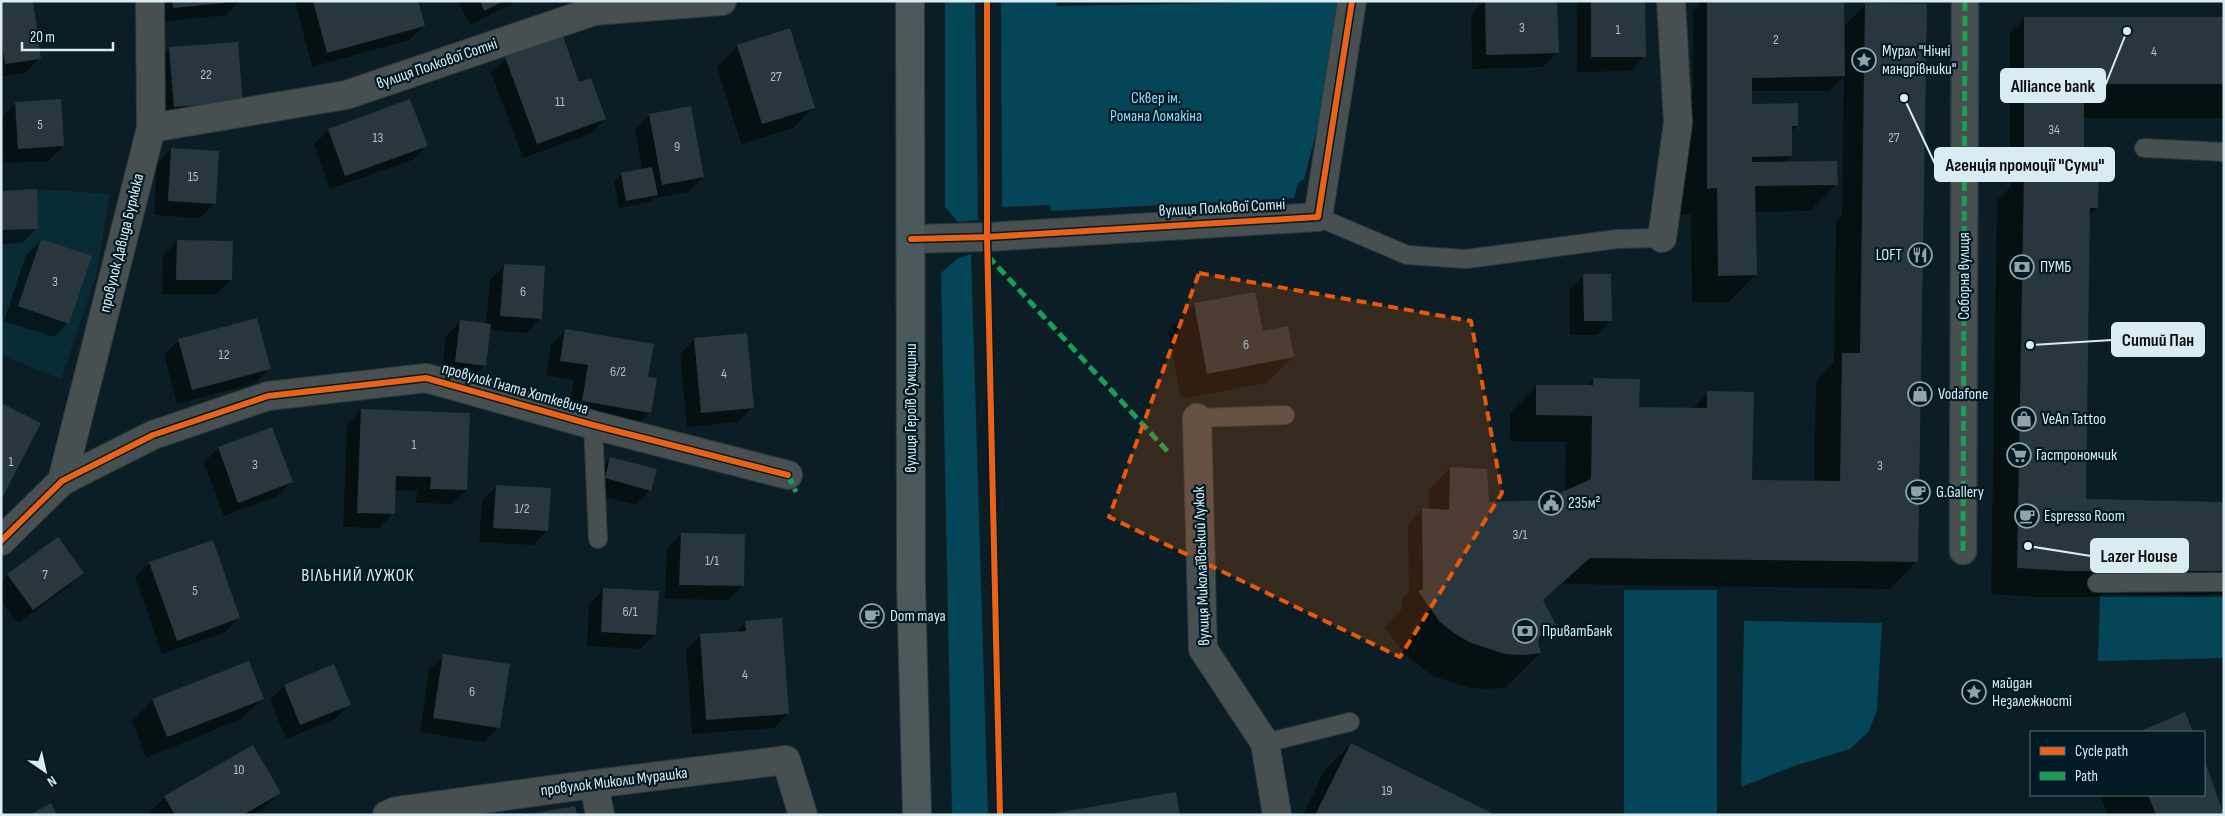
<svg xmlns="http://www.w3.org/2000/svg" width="2225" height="816" font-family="'Sofia Sans Condensed',sans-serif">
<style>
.built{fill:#092b36}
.green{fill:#044558}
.shadow{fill:#0007}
.building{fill:#28363d}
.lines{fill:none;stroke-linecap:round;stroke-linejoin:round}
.service-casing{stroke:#2a3a3f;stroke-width:20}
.pedestrian-casing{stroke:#2a3a3f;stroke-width:29}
.minor-casing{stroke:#2a3a3f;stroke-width:30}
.primary-casing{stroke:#2a3a3f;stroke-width:30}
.service{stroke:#474f50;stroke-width:18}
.pedestrian{stroke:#474f50;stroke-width:26}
.minor{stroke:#474f50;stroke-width:28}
.primary{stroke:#4c595b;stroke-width:28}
.quiet{stroke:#1a9f57;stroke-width:5;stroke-dasharray:10 5;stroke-linecap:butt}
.cycleway-casing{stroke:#011a23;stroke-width:9}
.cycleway{stroke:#ea6118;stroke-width:6}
.marked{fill:#e8590c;fill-opacity:0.2;stroke:#e8590c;stroke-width:4;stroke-dasharray:10 6;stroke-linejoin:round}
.labels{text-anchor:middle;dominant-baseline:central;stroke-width:4.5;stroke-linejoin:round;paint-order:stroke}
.number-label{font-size:14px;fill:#adbec6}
.poi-label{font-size:16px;fill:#d9ecf4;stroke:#011a23;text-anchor:start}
.street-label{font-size:16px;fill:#d9ecf4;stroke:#011a23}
.park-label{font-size:16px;fill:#8fddfb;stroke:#011a23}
.neighbourhood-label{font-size:18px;letter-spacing:1px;fill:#d9ecf4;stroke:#011a23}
.leader{fill:none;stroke:#d9ecf4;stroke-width:2}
.callout-dot{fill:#d9ecf4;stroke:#011a23;stroke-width:2}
.callout{fill:#d9ecf4;stroke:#d9ecf4;stroke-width:2}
.callout-label{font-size:18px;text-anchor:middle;font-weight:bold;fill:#111}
</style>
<rect width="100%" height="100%" fill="#0b1e25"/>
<polygon class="built" points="37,189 110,194 96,276 61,379 1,355 1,191"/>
<g class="green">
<polygon points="945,1 975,1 978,220 958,222 945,207"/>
<polygon points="1001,1 1056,1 1057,6 1335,1 1337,4 1326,95 1304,179 1298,183 1294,198 1051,211 1050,205 1002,207"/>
<polygon points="971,254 988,815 952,815 941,273 957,259"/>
<rect x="1624" y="590" width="93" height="225"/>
<polygon points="2100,595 2224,595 2224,658 2098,661"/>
<polygon points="1744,621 1882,623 1877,710 1869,731 1850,749 1794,766 1741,787"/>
</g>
<g class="shadow">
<polygon points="1,1 39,59 25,73 1,77"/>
<polygon points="157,1 240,1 226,15 159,22"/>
<polygon points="295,1 417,1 424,26 409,40 312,67"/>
<polygon points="458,1 518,1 470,25"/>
<polygon points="1484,1 1556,1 1557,52 1543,67 1472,69 1471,14"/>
<polygon points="1581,1 1644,1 1645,56 1630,71 1577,72 1577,5"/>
<polygon points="1702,1 1843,1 1843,27 1866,4 1916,562 1890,589 1564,584 1564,582 1541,602 1555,625 1537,643 1540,653 1506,687 1488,689 1470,688 1435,677 1405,655 1384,627 1402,609 1402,599 1409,592 1408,524 1422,509 1429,510 1429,490 1450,468 1488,503 1545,501 1565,492 1566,442 1510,441 1510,413 1537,386 1586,387 1593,379 1638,408 1692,409 1708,393 1751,482 1814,482 1816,381 1834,362 1836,221 1842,215 1844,76 1829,91 1751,91 1751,105 1797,126 1790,132 1791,156 1783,163 1836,185 1810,211 1754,212 1755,275 1729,302 1692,302 1691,214 1681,215 1681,106 1693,94 1693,11"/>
<polygon points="2024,19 2224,19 2224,118 2083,118 2083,172 2097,207 2088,216 2084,501 2224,503 2224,597 2037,597 1991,594 1997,200 2010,188 2010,33"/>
<polygon points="738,46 814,107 793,128 741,144 717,67"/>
<polygon points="169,48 242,101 159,121 155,63"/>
<polygon points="506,58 579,83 605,119 590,134 523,158 491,73"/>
<polygon points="16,103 63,146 48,161 4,163 1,118"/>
<polygon points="650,115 703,177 688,192 654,198 650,202 619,208 614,181 622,174 642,170 635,129"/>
<polygon points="329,130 426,146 412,160 330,189 314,144"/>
<polygon points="171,149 215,203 200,218 154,215 157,164"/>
<polygon points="1,192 37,228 22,243 1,244"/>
<polygon points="41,240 68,323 54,337 4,321 26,255"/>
<polygon points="178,241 231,280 216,294 162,294 163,256"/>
<polygon points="504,265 540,319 526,333 489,330 485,365 470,380 441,376 446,336 460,322 486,324 490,280"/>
<polygon points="1584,276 1611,320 1597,335 1570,335 1569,290"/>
<polygon points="1194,304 1262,333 1293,357 1266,383 1181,399 1168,331"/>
<polygon points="566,330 647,378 650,412 635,427 568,415 574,380 546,375 551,345"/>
<polygon points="695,339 753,407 738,422 687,427 680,354"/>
<polygon points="179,340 269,369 255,383 177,404 164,355"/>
<polygon points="361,410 466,490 452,504 416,503 417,491 395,490 394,513 379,528 343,527 347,425"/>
<polygon points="272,428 291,482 277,496 224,516 204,463 218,448"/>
<polygon points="611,458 650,490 636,505 591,493 596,473"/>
<polygon points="497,486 547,531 533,545 479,542 482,500"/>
<polygon points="681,534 742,586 728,600 665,599 667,549"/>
<polygon points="150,563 239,618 224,633 162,654 135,577"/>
<polygon points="82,573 68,587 18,623 1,601 1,582 8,575"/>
<polygon points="604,589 655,634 640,649 587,646 589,604"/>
<polygon points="746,622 788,714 774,728 692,734 686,650 700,636 736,633"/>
<polygon points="444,656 499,727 484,742 420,732 429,670"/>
<polygon points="284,686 350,704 335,719 286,739 270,700"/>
<polygon points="263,698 241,719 146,758 132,721 153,700"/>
<polygon points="2184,714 2192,732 2141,732"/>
<polygon points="1351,744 1493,815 1303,815 1324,771"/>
<polygon points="2204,761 2221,811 2224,815 2108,815 2100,795 2204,795"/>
<polygon points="279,793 265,807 252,815 152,815 150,812 165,797"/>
</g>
<g class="building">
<polygon points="1,1 33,1 41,59 5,64 1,35"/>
<polygon points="172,1 225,1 225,3 173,8"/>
<polygon points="313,1 418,1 425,26 327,53"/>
<polygon points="480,1 504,1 484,11"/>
<polygon points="1485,1 1557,1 1559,53 1486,55"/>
<polygon points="1591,1 1645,1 1646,57 1591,57"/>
<polygon points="1707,1 1844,1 1845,76 1752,78 1752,104 1798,103 1798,126 1792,126 1792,156 1752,157 1752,162 1837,161 1838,185 1755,186 1757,275 1718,276 1717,188 1707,189"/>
<polygon points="1865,3 1927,4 1918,562 1590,558 1543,600 1556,625 1546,629 1541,635 1538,643 1541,653 1523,655 1505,654 1469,642 1454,633 1439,621 1418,591 1423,589 1422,508 1449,510 1450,467 1487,469 1489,502 1545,500 1591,479 1592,416 1536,415 1536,385 1593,385 1593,378 1640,379 1639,407 1707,408 1707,391 1754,392 1752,480 1840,481 1842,353 1860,353"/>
<polygon points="2024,17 2224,17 2224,84 2084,84 2084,173 2099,173 2098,208 2090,208 2086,499 2224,502 2224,571 2065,571 2017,568 2024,173"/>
<polygon points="790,28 815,108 762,124 737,45"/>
<polygon points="563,36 579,82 591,78 606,119 537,144 505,57"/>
<polygon points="238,42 243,102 174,107 169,47"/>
<polygon points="61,99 64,146 18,149 15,102"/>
<polygon points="410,99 428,146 345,176 328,129"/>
<polygon points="691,106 704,177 662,185 649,114"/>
<polygon points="171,148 219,151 216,204 168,201"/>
<polygon points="652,167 658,195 626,201 621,173"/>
<polygon points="37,189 38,229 1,230 1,191"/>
<polygon points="41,239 92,256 69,324 18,306"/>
<polygon points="177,240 233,241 232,280 176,280"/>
<polygon points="504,264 545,266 542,319 500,316"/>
<polygon points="1583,274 1611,274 1612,321 1584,321"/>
<polygon points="1255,292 1263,331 1288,326 1294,357 1207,374 1194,303"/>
<polygon points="257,318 271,369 192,390 178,339"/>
<polygon points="460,320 491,324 486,366 455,362"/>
<polygon points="565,329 654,344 648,377 657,378 651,413 582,401 588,365 560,361"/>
<polygon points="747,333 754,408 701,413 694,338"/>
<polygon points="1,403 41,423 1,500"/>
<polygon points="361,409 470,413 467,490 430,489 431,477 396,476 395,514 357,513"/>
<polygon points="272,427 293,482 238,503 218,447"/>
<polygon points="610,457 657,469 651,491 605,478"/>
<polygon points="496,485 551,488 548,531 493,528"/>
<polygon points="681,533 745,534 744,586 679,585"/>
<polygon points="58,537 84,573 33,610 7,574"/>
<polygon points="213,540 240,618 177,641 149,562"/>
<polygon points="603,588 659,591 656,635 601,632"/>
<polygon points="782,618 789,714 706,720 700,634 746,631 745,621"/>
<polygon points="443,654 510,664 500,728 433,718"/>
<polygon points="249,661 264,699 167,737 152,699"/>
<polygon points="334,664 351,705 300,725 284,685"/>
<polygon points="2185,712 2193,732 2138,732"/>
<polygon points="1351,743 1397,766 1496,815 1315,815"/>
<polygon points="253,745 281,793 243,815 175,815 164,796"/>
<polygon points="2204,758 2222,810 2224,810 2224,815 2156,815 2148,795 2204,795"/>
<polygon points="1176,792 1180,815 1050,815 1050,814"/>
<polygon points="51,803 57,815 30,815"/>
<polygon points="575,806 577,815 530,815 529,814"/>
</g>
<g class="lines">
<g class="service-casing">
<g id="service">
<polyline points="2144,148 2224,152"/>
<polyline points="1318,217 1407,255 1466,259 1617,239 1662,238"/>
<polyline points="1197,418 1285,415"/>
<polyline points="593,425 598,539"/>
<polyline points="2097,583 2224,582"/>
<polyline points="1265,743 1350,722"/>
</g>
</g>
<g class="pedestrian-casing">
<polyline id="pedestrian" points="1963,551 1965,1"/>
</g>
<g class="minor-casing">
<g id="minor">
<polyline points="151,128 346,95 594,11 722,1"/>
<polyline points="1662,238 1678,123 1671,1"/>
<polyline points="911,239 987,237 1318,217 1352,1"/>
<polyline points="1197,418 1203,649 1265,743 1277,815"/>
<polyline points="62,481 151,128 150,1"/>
<polyline points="1,541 62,481 153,435 268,396 426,378 593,425 788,475"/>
<polyline points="594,784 600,815"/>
<polyline points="387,815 396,811 594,784 786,760 803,815"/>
</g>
</g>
<g class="primary-casing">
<polyline id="primary" points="910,1 911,584 917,815"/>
</g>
<use href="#service" class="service"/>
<use href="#pedestrian" class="pedestrian"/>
<use href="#minor" class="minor"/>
<use href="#primary" class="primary"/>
<g class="quiet">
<polyline points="988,256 1169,453"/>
<polyline points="788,475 796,492"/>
<polyline points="1963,551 1965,1"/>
</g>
<g class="cycleway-casing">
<g id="cycleway">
<polyline points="987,1 987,237 1000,815"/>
<polyline points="911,239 987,237 1318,217 1352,1"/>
<polyline points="1,541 62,481 153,435 268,396 426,378 593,425 788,475"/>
</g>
</g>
<use href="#cycleway" class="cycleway"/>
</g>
<path class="marked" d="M1199 273 1471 321 1502 493 1400 657 1109 517Z"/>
<defs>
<g id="sight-ring" transform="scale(1.25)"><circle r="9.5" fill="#011a23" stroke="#91a4ac" stroke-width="1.5"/><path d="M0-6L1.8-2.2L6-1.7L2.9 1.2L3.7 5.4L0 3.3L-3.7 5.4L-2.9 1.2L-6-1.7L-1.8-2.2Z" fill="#91a4ac"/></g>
<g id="restaurant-ring" transform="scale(1.25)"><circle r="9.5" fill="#011a23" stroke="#91a4ac" stroke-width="1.5"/><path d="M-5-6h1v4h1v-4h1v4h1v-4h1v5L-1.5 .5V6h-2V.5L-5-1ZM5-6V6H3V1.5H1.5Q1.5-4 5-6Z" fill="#91a4ac"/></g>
<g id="bank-ring" transform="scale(1.25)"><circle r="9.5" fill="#011a23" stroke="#91a4ac" stroke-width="1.5"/><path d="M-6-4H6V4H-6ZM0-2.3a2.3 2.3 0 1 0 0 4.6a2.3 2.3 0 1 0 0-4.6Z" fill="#91a4ac"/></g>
<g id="shop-ring" transform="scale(1.25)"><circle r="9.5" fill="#011a23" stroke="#91a4ac" stroke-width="1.5"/><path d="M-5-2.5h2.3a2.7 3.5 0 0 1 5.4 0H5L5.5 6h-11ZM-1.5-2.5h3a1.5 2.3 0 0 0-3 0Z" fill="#91a4ac"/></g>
<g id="supermarket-ring" transform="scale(1.25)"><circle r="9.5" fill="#011a23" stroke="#91a4ac" stroke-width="1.5"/><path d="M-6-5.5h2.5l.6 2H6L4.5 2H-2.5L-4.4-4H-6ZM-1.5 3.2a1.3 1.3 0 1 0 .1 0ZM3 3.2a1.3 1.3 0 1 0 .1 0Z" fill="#91a4ac"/></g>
<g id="cafe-ring" transform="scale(1.25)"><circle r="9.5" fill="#011a23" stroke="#91a4ac" stroke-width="1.5"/><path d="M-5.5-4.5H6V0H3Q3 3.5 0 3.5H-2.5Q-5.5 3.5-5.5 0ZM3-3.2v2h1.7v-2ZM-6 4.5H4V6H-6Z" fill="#91a4ac"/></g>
<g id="civic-ring" transform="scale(1.25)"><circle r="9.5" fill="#011a23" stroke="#91a4ac" stroke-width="1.5"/><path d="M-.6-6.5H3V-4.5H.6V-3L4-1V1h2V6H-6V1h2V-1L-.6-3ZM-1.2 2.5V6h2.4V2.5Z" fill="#91a4ac"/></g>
</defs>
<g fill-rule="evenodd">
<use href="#sight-ring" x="1864" y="60"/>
<use href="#restaurant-ring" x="1920" y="255"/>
<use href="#bank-ring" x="2022" y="267"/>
<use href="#shop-ring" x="1920" y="394"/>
<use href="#shop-ring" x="2024" y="419"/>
<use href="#supermarket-ring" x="2019" y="455"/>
<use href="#cafe-ring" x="1918" y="492"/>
<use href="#civic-ring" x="1551" y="503"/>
<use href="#cafe-ring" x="2027" y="516"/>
<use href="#cafe-ring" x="872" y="616"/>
<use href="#bank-ring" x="1525" y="631"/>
<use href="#sight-ring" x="1974" y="692"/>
</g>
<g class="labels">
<g class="number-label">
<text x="1522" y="27">3</text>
<text x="1618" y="29">1</text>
<text x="1776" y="39">2</text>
<text x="2154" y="51">4</text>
<text x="206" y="74">22</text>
<text x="776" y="76">27</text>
<text x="560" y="101">11</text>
<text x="40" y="124">5</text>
<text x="2054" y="129">34</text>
<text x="378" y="137">13</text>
<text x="1894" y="137">27</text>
<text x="677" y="146">9</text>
<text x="193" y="176">15</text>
<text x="55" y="281">3</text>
<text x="523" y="291">6</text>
<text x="1246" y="344">6</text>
<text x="224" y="354">12</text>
<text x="618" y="371">6/2</text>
<text x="724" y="373">4</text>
<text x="414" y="444">1</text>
<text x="11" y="461">1</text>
<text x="255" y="464">3</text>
<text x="1880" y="465">3</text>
<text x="522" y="508">1/2</text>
<text x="1520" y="534">3/1</text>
<text x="712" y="560">1/1</text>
<text x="45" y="574">7</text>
<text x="195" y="590">5</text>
<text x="630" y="611">6/1</text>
<text x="745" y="674">4</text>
<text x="472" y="691">6</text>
<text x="239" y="769">10</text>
<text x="1387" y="790">19</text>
</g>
<g class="poi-label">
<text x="1882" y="51">Мурал "Нічні<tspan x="1882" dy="18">мандрівники"</tspan></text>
<text x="1902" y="255" text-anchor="end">LOFT</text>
<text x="2040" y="267">ПУМБ</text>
<text x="1938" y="394">Vodafone</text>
<text x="2042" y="419">VeAn Tattoo</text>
<text x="2036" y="455">Гастрономчик</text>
<text x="1936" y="492">G.Gallery</text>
<text x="1568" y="503">235м²</text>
<text x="2044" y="516">Espresso Room</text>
<text x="890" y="616">Dom maya</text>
<text x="1542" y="631">ПриватБанк</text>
<text x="1992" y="683">майдан<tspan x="1992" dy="18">Незалежності</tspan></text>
</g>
<g class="street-label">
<text transform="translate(437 64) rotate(-19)">вулиця Полкової Сотні</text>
<text transform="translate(1222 208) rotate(-3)">вулиця Полкової Сотні</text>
<text transform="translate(122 243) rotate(-76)">провулок Давида Бурлюка</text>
<text transform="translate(1964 276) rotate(-90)">Соборна вулиця</text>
<text transform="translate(515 389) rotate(16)">провулок Гната Хоткевича</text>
<text transform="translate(911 408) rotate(-90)">вулиця Героїв Сумщини</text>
<text transform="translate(1202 566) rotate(-92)">вулиця Миколаївський Лужок</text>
<text transform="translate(614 782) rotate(-7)">провулок Миколи Мурашка</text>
</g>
<g class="park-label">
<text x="1156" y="98">Сквер ім.<tspan x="1156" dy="18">Романа Ломакіна</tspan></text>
</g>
<g class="neighbourhood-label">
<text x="358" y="575">ВІЛЬНИЙ ЛУЖОК</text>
</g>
</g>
<path class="leader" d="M2127 31L2105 86M1904 98L1935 164M2030 345L2112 340M2028 546L2091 556"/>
<g class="callout-dot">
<circle cx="2127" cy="31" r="5"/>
<circle cx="1904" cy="98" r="5"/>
<circle cx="2030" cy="345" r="5"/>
<circle cx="2028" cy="546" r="5"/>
</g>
<g class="callout">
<rect x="2001" y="69" width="104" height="33" rx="5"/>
<rect x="1935" y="148" width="179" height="33" rx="5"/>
<rect x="2112" y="323" width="92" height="33" rx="5"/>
<rect x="2091" y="539" width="97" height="33" rx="5"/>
</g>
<g class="callout-label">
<text x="2053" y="92">Alliance bank</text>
<text x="2025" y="171">Агенція промоції "Суми"</text>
<text x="2158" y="346">Ситий Пан</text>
<text x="2139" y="562">Lazer House</text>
</g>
<rect width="2225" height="816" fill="none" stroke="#d9ecf4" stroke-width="5"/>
<rect x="2030" y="731" width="175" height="65" fill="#011a23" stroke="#576e77"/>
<rect x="2040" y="747" width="25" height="8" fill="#ea6118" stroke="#576e77"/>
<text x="2075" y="756" font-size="15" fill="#d9ecf4">Cycle path</text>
<rect x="2040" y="772" width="25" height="8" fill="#1a9f57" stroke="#576e77"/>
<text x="2075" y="781" font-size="15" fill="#d9ecf4">Path</text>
<g transform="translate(45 771) rotate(146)" stroke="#011a23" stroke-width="4" paint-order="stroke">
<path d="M0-4L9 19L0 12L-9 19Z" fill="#d9ecf4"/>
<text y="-8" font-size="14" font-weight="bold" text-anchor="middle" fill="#d9ecf4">N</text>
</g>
<path d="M22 42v8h91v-8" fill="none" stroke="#d9ecf4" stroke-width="2.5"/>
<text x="30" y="42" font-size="15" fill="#d9ecf4" stroke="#011a23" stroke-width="4" paint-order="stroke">20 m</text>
</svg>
